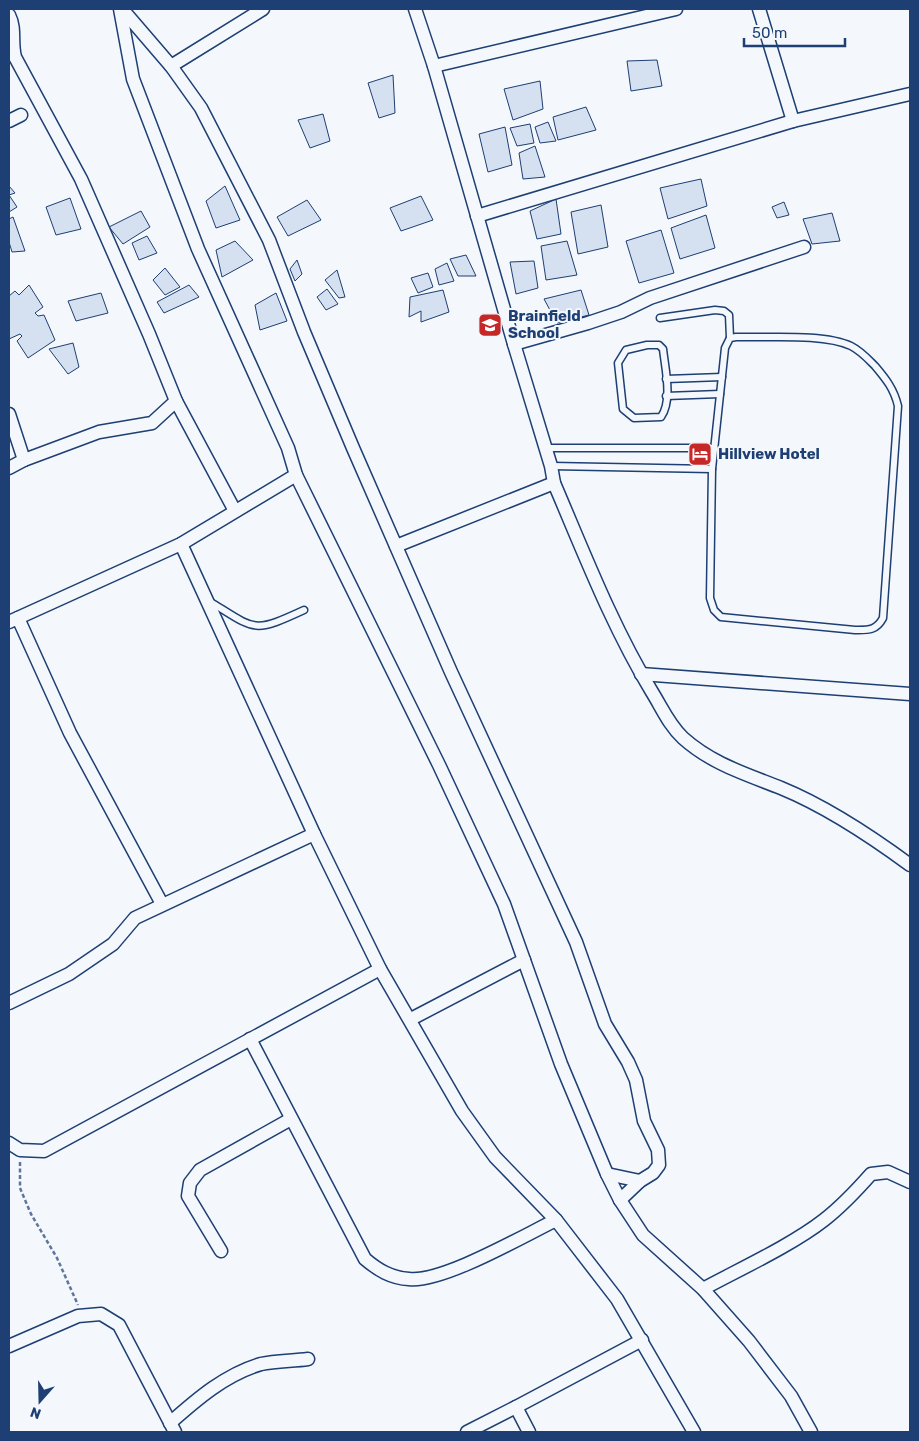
<svg xmlns="http://www.w3.org/2000/svg" width="919" height="1441" font-family="Rubik,sans-serif">
<style>
.building{fill:#d5e0f0;stroke:#1d3f73}
.lines{fill:none;stroke-linecap:round;stroke-linejoin:round}
.service-casing{stroke:#1d3f73;stroke-width:9}
.minor-casing{stroke:#1d3f73;stroke-width:15}
.path{stroke:#5e769c;stroke-width:2.5;stroke-dasharray:4 2.5;stroke-linecap:butt}
.service{stroke:#f4f7fb;stroke-width:6}
.minor{stroke:#f4f7fb;stroke-width:12}
.labels{text-anchor:middle;dominant-baseline:central;stroke-width:4;stroke-linejoin:round;paint-order:stroke}
.poi-label{font-size:15px;font-weight:bold;fill:#1d3f73;stroke:#f4f7fb;text-anchor:start}
</style>
<rect width="100%" height="100%" fill="#f4f7fb"/>
<g class="building">
<polygon points="657,60 662,86 631,91 627,61"/>
<polygon points="393,75 395,113 379,118 368,83"/>
<polygon points="540,81 543,109 513,120 504,89"/>
<polygon points="586,107 596,130 558,140 553,117"/>
<polygon points="323,114 330,141 310,148 298,120"/>
<polygon points="548,122 556,141 540,143 535,127"/>
<polygon points="530,124 534,143 517,146 510,128"/>
<polygon points="505,127 512,165 488,172 479,134"/>
<polygon points="535,146 545,177 523,179 519,153"/>
<polygon points="701,179 707,206 668,219 660,188"/>
<polygon points="9,186 15,193 9,195 17,207 9,212"/>
<polygon points="225,186 240,220 216,228 206,201"/>
<polygon points="421,196 433,220 401,231 390,208"/>
<polygon points="70,198 81,229 56,235 46,207"/>
<polygon points="556,199 561,234 537,239 530,211"/>
<polygon points="307,200 321,220 288,236 277,217"/>
<polygon points="784,202 789,215 777,218 772,207"/>
<polygon points="601,205 608,247 578,254 571,212"/>
<polygon points="141,211 150,227 123,244 109,227"/>
<polygon points="832,213 840,241 812,244 803,219"/>
<polygon points="706,215 715,248 680,259 671,228"/>
<polygon points="13,217 25,251 12,252 9,242 9,219"/>
<polygon points="661,230 674,273 639,283 626,241"/>
<polygon points="147,236 157,253 139,260 132,243"/>
<polygon points="235,241 253,260 222,277 216,250"/>
<polygon points="567,241 577,275 546,280 541,246"/>
<polygon points="466,255 476,276 458,276 450,259"/>
<polygon points="297,260 302,274 295,281 290,269"/>
<polygon points="534,261 538,288 516,294 510,262"/>
<polygon points="447,263 454,281 439,285 435,269"/>
<polygon points="165,268 180,287 165,295 153,280"/>
<polygon points="337,270 345,297 339,298 325,280"/>
<polygon points="428,273 433,287 418,293 411,278"/>
<polygon points="29,285 43,307 35,313 38,316 44,315 55,340 28,358 17,341 22,336 20,334 9,339 9,296 15,291 19,295"/>
<polygon points="189,285 199,297 164,313 157,302"/>
<polygon points="327,289 338,304 326,310 317,297"/>
<polygon points="443,290 449,312 421,322 421,311 409,317 410,297"/>
<polygon points="581,290 589,315 557,323 544,299"/>
<polygon points="101,293 108,313 76,321 68,301"/>
<polygon points="276,293 287,321 260,330 255,305"/>
<polygon points="73,343 79,367 68,374 49,349"/>
</g>
<g class="lines">
<g class="service-casing">
<g id="service">
<polyline points="660,318 715,310 724,311 729,315 730,338"/>
<path d="M736 337C767 338 824 333 851 346 861 351 868 359 875 366 886 379 894 389 898 406L883 618C876 631 868 630 855 630L721 617 714 610 710 598 712 469 725 348 730 338Z"/>
<path d="M647 345H659L663 349C665 368 673 400 661 417L634 418 623 409 618 363 626 350Z"/>
<polyline points="666,379 722,377"/>
<polyline points="666,396 720,394"/>
<polyline points="545,448 714,448"/>
<polyline points="551,466 712,469"/>
<path d="M209 601C256 630 252 634 304 610"/>
</g>
</g>
<g class="minor-casing">
<g id="minor">
<polyline points="120,9 133,79 198,249 288,448 296,475 439,765 504,904 561,1064 607,1174 620,1200 643,1235 703,1289 749,1341 791,1396 811,1432"/>
<polyline points="122,9 171,66 201,108 269,240 304,332 353,448 451,672 576,942 605,1024 628,1062 636,1080 644,1121 658,1150 659,1165 653,1173 640,1181 620,1200"/>
<path d="M415 9 434 66 514 344 551 466 554 483C584 553 612 626 652 692 662 708 669 725 683 738 712 764 746 774 781 788 825 806 872 837 910 865"/>
<polyline points="759,9 793,121"/>
<path d="M9 15C16 29 11 42 15 57L81 179 149 334 176 401 152 423 99 432 24 460"/>
<polyline points="171,66 263,9"/>
<polyline points="434,66 676,9"/>
<polyline points="9,121 21,115"/>
<polyline points="477,216 793,121 910,94"/>
<polyline points="514,344 588,323 621,312 650,298 804,247"/>
<polyline points="176,401 235,511"/>
<polyline points="9,414 24,460 9,468"/>
<polyline points="181,544 314,834 380,969 462,1111 495,1157 556,1220 617,1299 694,1432"/>
<polyline points="396,546 554,483"/>
<polyline points="18,618 70,733 162,904"/>
<polyline points="9,622 181,544 296,475"/>
<polyline points="641,674 910,694"/>
<polyline points="9,1003 69,974 113,944 135,918 314,834"/>
<polyline points="411,1019 524,960"/>
<path d="M250 1039 365 1259C378 1270 391 1278 409 1279 442 1283 523 1236 556 1220"/>
<polyline points="9,1143 20,1150 44,1151 380,969"/>
<polyline points="607,1174 640,1181"/>
<polyline points="221,1251 188,1196 190,1183 200,1170 291,1119"/>
<path d="M703 1289C740 1269 792 1245 824 1220 842 1206 856 1191 871 1174L888 1172 910 1182"/>
<polyline points="9,1346 78,1316 101,1314 119,1325 175,1432"/>
<path d="M170 1423C197 1399 226 1374 261 1364 276 1361 293 1361 308 1359"/>
<polyline points="467,1432 516,1407"/>
<polyline points="529,1432 516,1407 642,1340"/>
</g>
</g>
<polyline class="path" points="20,1162 20,1188 31,1214 57,1258 78,1305"/>
<use href="#service" class="service"/>
<use href="#minor" class="minor"/>
</g>
<defs>
<g id="school-square" transform="scale(1.25)"><rect x="-9" y="-9" width="18" height="18" rx="4" fill="#c62828" stroke="#f4f7fb"/><path d="M0-5L7-2L0 1L-7-2ZM-4 1L0 2.5L4 1V4Q0 6-4 4Z" fill="#fff"/></g>
<g id="hotel-square" transform="scale(1.25)"><rect x="-9" y="-9" width="18" height="18" rx="4" fill="#c62828" stroke="#f4f7fb"/><path d="M-6-4.5h1.5V1H6V5H4.5V3h-9V5H-6ZM-4 0a1.8 1.8 0 1 1 3.6 0ZM.5 0V-2.5h3Q6-2.5 6 0Z" fill="#fff"/></g>
</defs>
<g fill-rule="evenodd">
<use href="#school-square" x="490" y="325"/>
<use href="#hotel-square" x="700" y="454"/>
</g>
<g class="labels">
<g class="poi-label">
<text x="508" y="316">Brainfield<tspan x="508" dy="17">School</tspan></text>
<text x="718" y="454">Hillview Hotel</text>
</g>
</g>
<rect width="919" height="1441" fill="none" stroke="#1d3f73" stroke-width="20"/>
<g transform="translate(40 1401) rotate(200)" stroke="#f4f7fb" stroke-width="4" paint-order="stroke">
<path d="M0-4L9 19L0 12L-9 19Z" fill="#1d3f73"/>
<text y="-8" font-size="14" font-weight="bold" text-anchor="middle" fill="#1d3f73">N</text>
</g>
<path d="M744 38v8h101v-8" fill="none" stroke="#1d3f73" stroke-width="2.5"/>
<text x="752" y="38" font-size="15" fill="#1d3f73" stroke="#f4f7fb" stroke-width="4" paint-order="stroke">50 m</text>
</svg>
